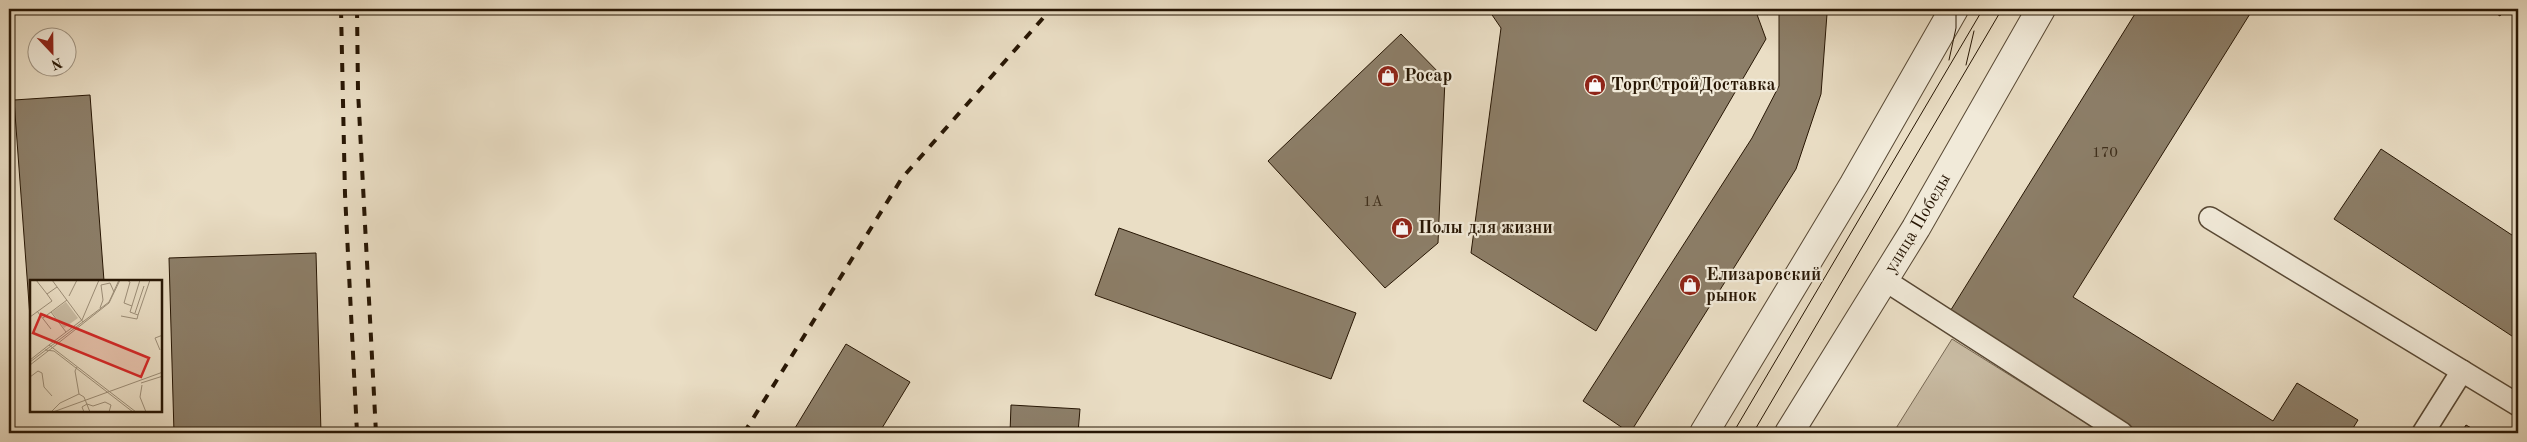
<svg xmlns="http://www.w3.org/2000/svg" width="2527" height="442" font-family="'Old Standard TT',serif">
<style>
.green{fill:#c9bca4;stroke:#786954}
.building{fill:#8c7e68;stroke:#271604}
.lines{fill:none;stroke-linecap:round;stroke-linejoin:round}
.lane-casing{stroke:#584834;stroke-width:24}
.street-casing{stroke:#584834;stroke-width:30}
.lane{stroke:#f1ead9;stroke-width:21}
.street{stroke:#f1ead9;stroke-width:28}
.tram{stroke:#271604;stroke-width:1}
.rail{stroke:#271604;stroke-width:4;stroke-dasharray:9 9;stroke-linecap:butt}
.labels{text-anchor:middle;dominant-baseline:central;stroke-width:4.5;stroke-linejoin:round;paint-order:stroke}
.number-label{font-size:15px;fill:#40301d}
.poi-label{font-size:18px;font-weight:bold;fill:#271604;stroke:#f1ead9;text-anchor:start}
.street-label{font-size:18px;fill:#271604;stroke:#f1ead9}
.inset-road{fill:none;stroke:#9c8e78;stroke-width:1}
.view{fill:#d62828;fill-opacity:0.15;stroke:#d62828;stroke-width:2.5}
.inset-edge{fill:none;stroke:#271604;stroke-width:2.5}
</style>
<rect width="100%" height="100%" fill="#eadec5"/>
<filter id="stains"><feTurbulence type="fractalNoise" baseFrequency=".004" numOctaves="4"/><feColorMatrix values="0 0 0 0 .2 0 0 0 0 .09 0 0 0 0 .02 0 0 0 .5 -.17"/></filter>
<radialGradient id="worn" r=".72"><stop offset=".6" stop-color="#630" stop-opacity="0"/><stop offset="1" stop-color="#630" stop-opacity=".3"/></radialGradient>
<polygon class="green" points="1952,339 2102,433 1893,433"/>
<g class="building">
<polygon points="1488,9 1755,9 1766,39 1596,331 1471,253 1501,28"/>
<polygon points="1779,9 1826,9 1827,14 1821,94 1796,169 1630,433 1583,401 1752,138 1779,86"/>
<polygon points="2138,9 2253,9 2073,297 2273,421 2297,383 2358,420 2350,433 2126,433 1944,321"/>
<polygon points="2489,9 2504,9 2500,16"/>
<polygon points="1401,34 1445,79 1438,243 1385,288 1268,161"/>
<polygon points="90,95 104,281 31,281 31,331 14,100"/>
<polygon points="2381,149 2518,239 2518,340 2334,219"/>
<polygon points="1119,228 1356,313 1331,379 1095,295"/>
<polygon points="316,253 321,433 174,433 169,258"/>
<polygon points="846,344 910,382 879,433 792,433"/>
<polygon points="1011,405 1080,409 1078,433 1010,433"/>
<polygon points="2466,425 2480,433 2461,433"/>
</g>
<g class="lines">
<g class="lane-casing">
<g id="lane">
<polyline points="2210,218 2518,405"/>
<polyline points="1883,279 2122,433"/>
<polyline points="2423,433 2462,371"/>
</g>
</g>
<g class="street-casing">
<g id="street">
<polyline points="1704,433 1854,184 1954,9"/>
<path id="s1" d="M1789 433 1916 228 2041 9"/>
</g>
</g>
<use href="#lane" class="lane"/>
<use href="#street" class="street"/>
<g class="tram">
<polyline points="1949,60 1956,28 1956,9"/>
<polyline points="1966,65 1974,31"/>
<polyline points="1733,433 1983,9"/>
<polyline points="1753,433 2002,9"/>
</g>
<g class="rail">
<polyline points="341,9 345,194 357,433"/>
<polyline points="357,9 358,91 376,433"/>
<polyline points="744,433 902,178 1051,9"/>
</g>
</g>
<defs>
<g id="shop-disc" transform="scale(1.125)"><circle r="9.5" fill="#8f2418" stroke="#f1ead9"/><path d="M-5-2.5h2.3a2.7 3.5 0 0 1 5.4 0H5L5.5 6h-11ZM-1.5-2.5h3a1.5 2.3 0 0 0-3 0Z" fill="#fff"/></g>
</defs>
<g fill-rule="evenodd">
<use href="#shop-disc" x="1388" y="76"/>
<use href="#shop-disc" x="1595" y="85"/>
<use href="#shop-disc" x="1402" y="228"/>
<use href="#shop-disc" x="1690" y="285"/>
</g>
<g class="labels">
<g class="number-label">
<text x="2105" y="153">170</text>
<text x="1373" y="202">1А</text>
</g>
<g class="poi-label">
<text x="1404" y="76">Росар</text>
<text x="1611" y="85">ТоргСтройДоставка</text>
<text x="1418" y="228">Полы для жизни</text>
<text x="1706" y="275">Елизаровский<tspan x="1706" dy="21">рынок</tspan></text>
</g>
<g class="street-label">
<text stroke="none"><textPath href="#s1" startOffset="246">улица Победы</textPath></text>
</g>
</g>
<g transform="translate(30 280)">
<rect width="132" height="132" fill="#eadec5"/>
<path d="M36 22 48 38 34 48 22 32Z" fill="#c9bca4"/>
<path class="inset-road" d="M6 0 17 14M22 0 53 42M97 0 100 2 94 23 102 26M39 16 47 0M70 28 73 20 71 5 80 3 84 12M7 31 21 49M21 32 36 52M105 33 114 6M108 35 120 0M91 36 107 39 108 35 100 32 110 0M0 37 22 21 17 14 27 7M13 38 37 20M19 65 52 40 69 0M22 68 79 23 90 0M15 70 24 71 103 132M130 70 125 58 133 55M0 80 19 65 106 132M0 82 79 22 89 0M0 85 22 68M47 87 45 91 49 114M0 97 8 91 12 93 14 107 22 116M111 103 133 96M112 105 110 117 116 132M21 132 30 123 49 114 54 117 60 132M23 132 133 92M54 132 52 127 57 124 63 126 75 122 81 125 79 132"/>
<path class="view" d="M11 34 119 78 111 97 3 53Z"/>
<rect width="132" height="132" class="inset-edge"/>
</g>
<rect width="2527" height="442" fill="none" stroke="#eadec5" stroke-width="30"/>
<rect x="10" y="10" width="2507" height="422" fill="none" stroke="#271604" stroke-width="2.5"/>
<rect x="15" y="15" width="2497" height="412" fill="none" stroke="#271604"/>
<g transform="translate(52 52) rotate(158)"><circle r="24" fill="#f1ead9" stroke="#a09584"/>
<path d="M0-4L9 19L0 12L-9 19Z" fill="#8f2418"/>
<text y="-8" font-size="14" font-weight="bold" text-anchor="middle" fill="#271604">N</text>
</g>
<rect width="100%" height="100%" filter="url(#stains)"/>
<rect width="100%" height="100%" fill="url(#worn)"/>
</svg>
